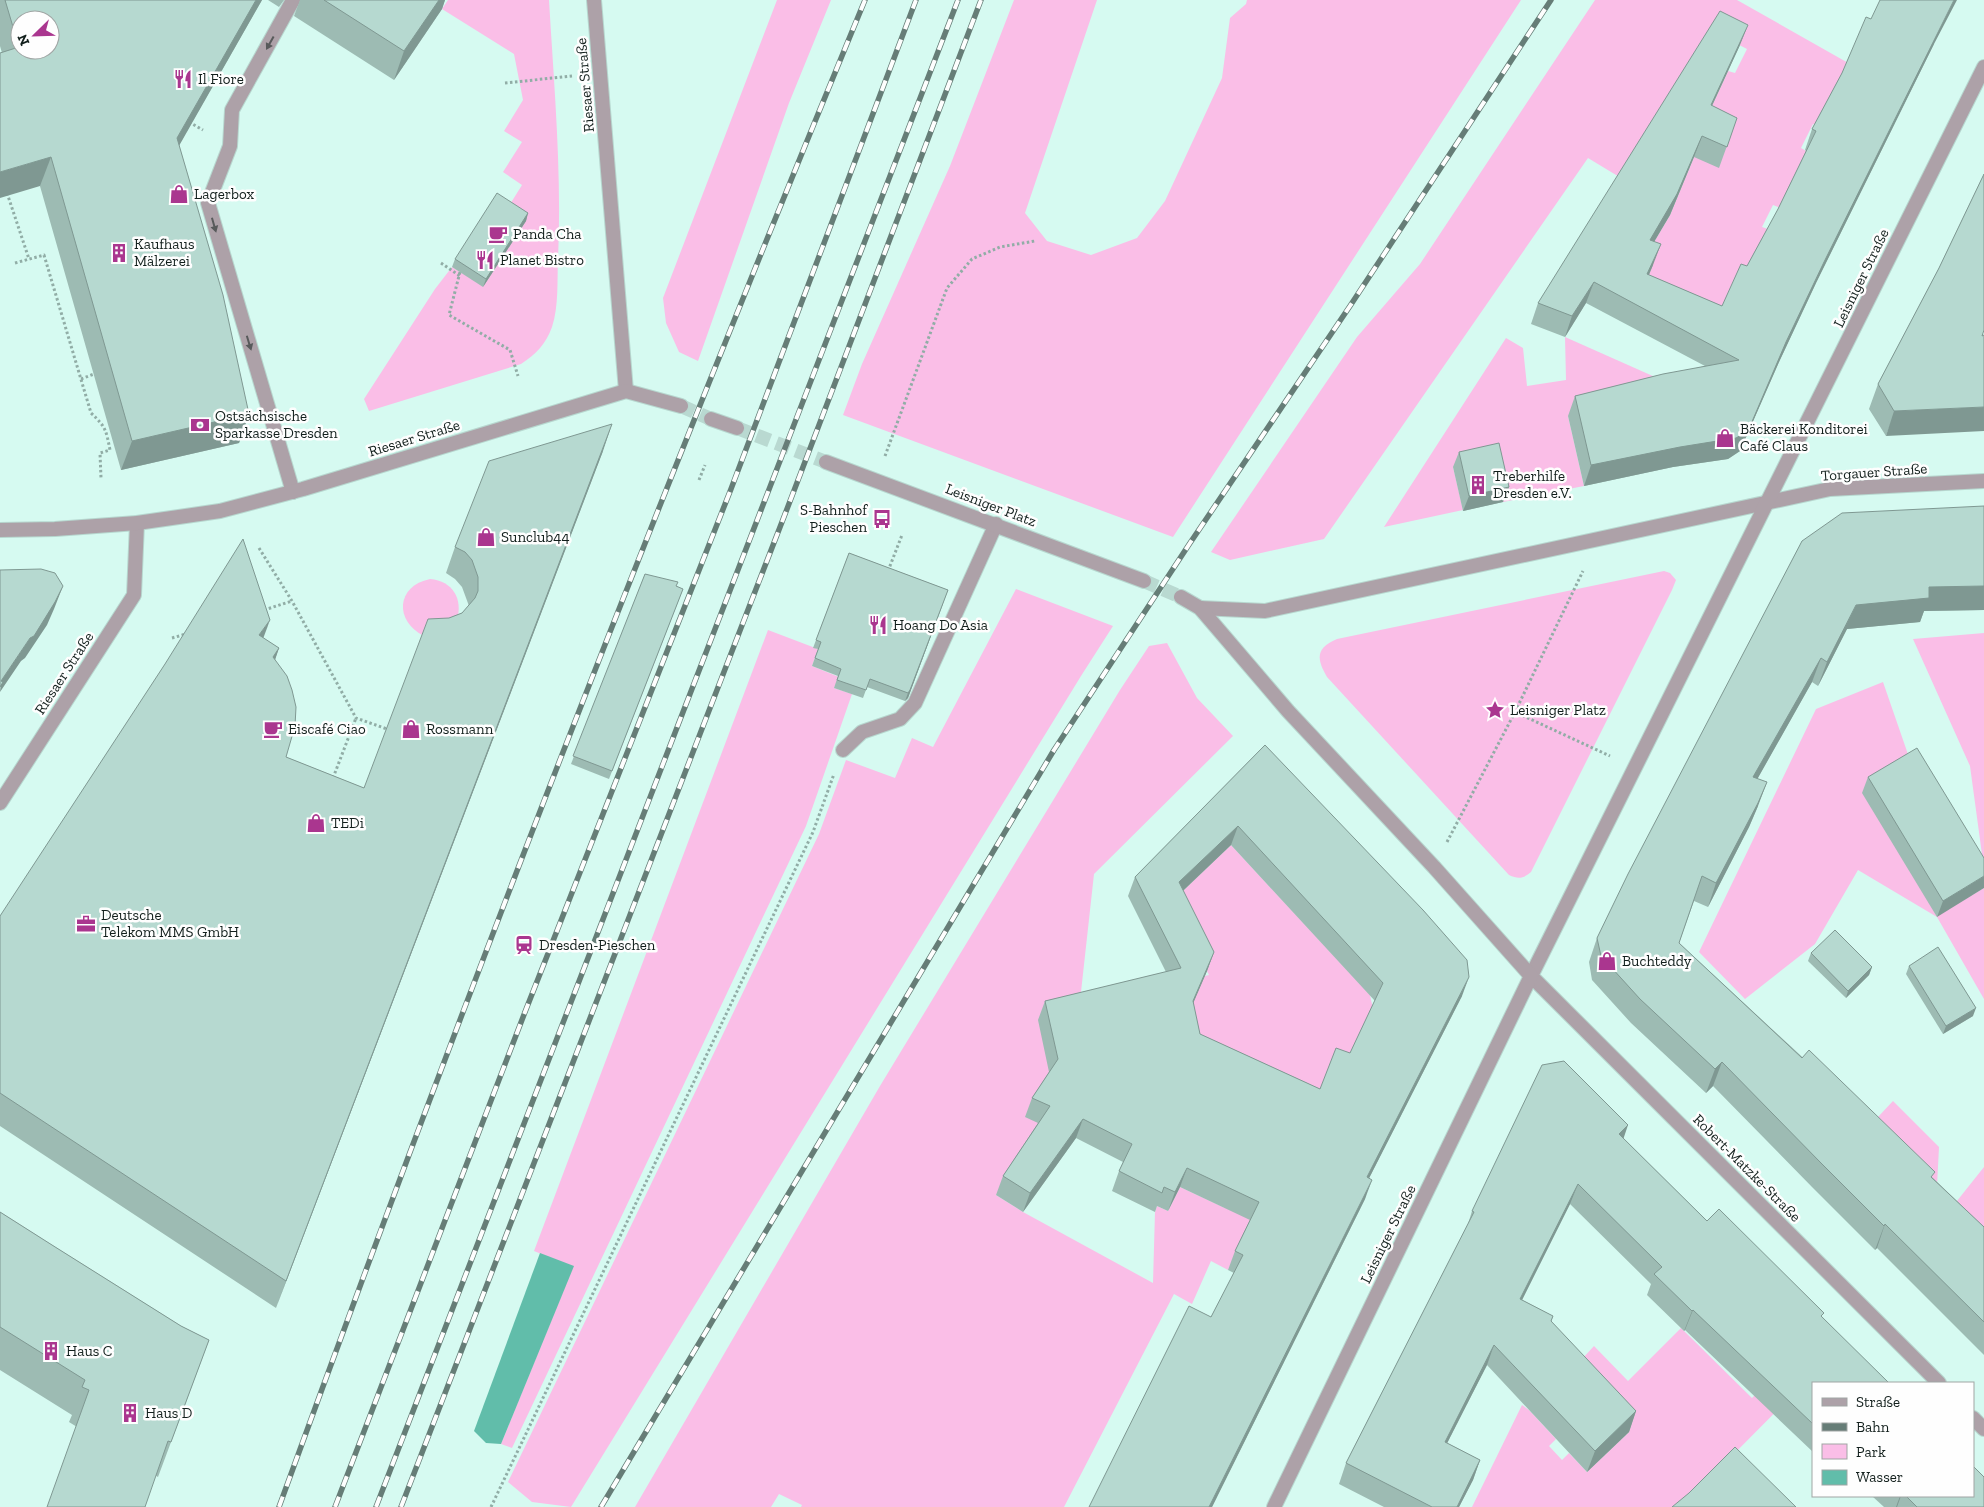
<svg xmlns="http://www.w3.org/2000/svg" width="1984" height="1507" font-family="'Zilla Slab',serif">
<style>
.green{fill:#fabee7}
.water{fill:#61bdaa}
.lines{fill:none;stroke-linecap:round;stroke-linejoin:round}
.tertiary-tunnel{stroke:#b9d9d1;stroke-width:14;stroke-dasharray:14 7;stroke-linecap:butt}
.service-casing{stroke:#b7d7cf;stroke-width:16}
.minor-casing{stroke:#b7d7cf;stroke-width:16}
.tertiary-casing{stroke:#b7d7cf;stroke-width:16}
.path{stroke:#91ada6;stroke-width:3;stroke-dasharray:2.5 2.5;stroke-linecap:butt}
.service{stroke:#ada1a8;stroke-width:14}
.minor{stroke:#ada1a8;stroke-width:14}
.tertiary{stroke:#ada1a8;stroke-width:14}
.rail-casing{stroke:#667d77;stroke-width:5.5}
.rail{stroke:#fefefe;stroke-width:4;stroke-dasharray:11;stroke-linecap:butt}
.wall{fill:#9dbbb3;fill-rule:evenodd}
.shaded-wall{fill:#7f9892}
.building{fill:#b6d9d0;stroke:#7f9892;fill-rule:evenodd}
.oneway{fill:#585a5b}
.labels{text-anchor:middle;dominant-baseline:central;stroke-width:5;stroke-linejoin:round;paint-order:stroke}
.poi-label{font-size:15px;fill:#121f1c;stroke:#fefefe;text-anchor:start}
.street-label{font-size:15px;fill:#121f1c;stroke:#fefefe}
</style>
<rect width="100%" height="100%" fill="#d6faf1"/>
<g class="green">
<path d="M448 0H549C554 86 562 172 558 259 557 280 559 306 552 327 546 344 536 354 521 364L369 411 364 399 435 289 452 267 483 286 507 209 522 185 503 172 522 142 504 131 523 100 514 54 442 9Z"/>
<polygon points="777,0 831,0 789,103 698,361 679,352 666,323 663,298"/>
<polygon points="1014,0 1097,0 1025,213 1047,241 1091,255 1137,238 1165,201 1222,78 1230,18 1246,4 1247,0 1521,0 1173,537 843,415 862,364 950,166"/>
<polygon points="1595,0 1737,0 1850,64 1820,128 1813,124 1801,148 1808,152 1781,208 1773,205 1762,227 1768,229 1757,255 1724,306 1640,295 1643,261 1670,215 1694,157 1703,125 1728,71 1735,73 1747,49 1712,31 1621,178 1588,158 1324,539 1230,560 1211,552 1357,337 1420,264"/>
<polygon points="1565,337 1655,377 1568,416 1584,486 1503,502 1453,467 1463,510 1384,527 1506,338 1523,348 1527,386 1566,380"/>
<path d="M1664 571 1670 573 1676 580 1672 590 1531 872C1523 879 1518 879 1509 875L1327 677C1316 658 1316 648 1337 639Z"/>
<path d="M430 579C453 581 463 599 457 620L424 636C394 621 396 586 430 579Z"/>
<polygon points="1016,589 1113,626 1081,676 571,1507 532,1502 508,1482 819,834 846,760 895,778 912,738 933,747"/>
<polygon points="768,630 818,649 812,666 839,677 834,688 852,694 806,826 512,1448 501,1444 573,1267 534,1251"/>
<polygon points="1984,633 1984,869 1970,766 1913,639"/>
<polygon points="1167,643 1197,698 1233,736 1094,874 1079,1010 1071,1045 1043,1125 996,1195 1023,1212 1153,1283 1155,1212 1157,1206 1168,1211 1180,1187 1225,1208 1266,1194 1228,1270 1211,1261 1192,1304 1174,1294 1064,1507 801,1507 802,1505 779,1494 771,1507 635,1507 880,1086 1120,690 1149,646"/>
<polygon points="1883,682 1911,763 1937,916 1984,888 1984,999 1937,917 1858,870 1815,944 1745,999 1699,952 1816,709"/>
<polygon points="1231,845 1370,995 1373,1009 1352,1052 1320,1090 1191,1052 1178,982 1209,975 1172,901"/>
<polygon points="1893,1101 1939,1147 1937,1186 1862,1134"/>
<polygon points="1984,1167 1984,1239 1953,1206"/>
<polygon points="1681,1328 1752,1398 1813,1337 1832,1355 1712,1476 1679,1507 1472,1507 1522,1405 1529,1410 1556,1439 1549,1446 1562,1460 1569,1453 1587,1472 1629,1432 1571,1371 1594,1346 1628,1381"/>
</g>
<polygon class="water" points="540,1253 574,1266 501,1444 486,1443 474,1431"/>
<g class="lines">
<g class="tertiary-tunnel">
<polyline points="681,406 711,419"/>
<polyline points="737,428 826,462"/>
<polyline points="1144,581 1181,597"/>
</g>
<g class="service-casing">
<g id="service">
<polyline points="293,492 208,203 230,146 232,110 293,0"/>
<polyline points="843,750 862,732 900,719 915,703 996,524"/>
</g>
</g>
<g class="minor-casing">
<g id="minor">
<polyline points="594,0 626,391"/>
<polyline points="1200,608 1265,611 1830,489 1984,481"/>
<polyline points="0,803 134,595 137,523"/>
<polyline points="1939,1383 1531,976 1984,67"/>
<polyline points="1973,1418 1984,1429"/>
</g>
</g>
<g class="tertiary-casing">
<g id="tertiary">
<polyline points="711,419 737,428"/>
<polyline points="826,462 1144,581"/>
<polyline points="0,530 55,529 137,523 220,511 303,489 626,391 681,406"/>
<polyline points="1181,597 1200,608 1288,711 1434,867 1531,976 1274,1507"/>
</g>
</g>
<g class="path">
<polyline points="505,83 572,76"/>
<polyline points="189,122 203,130"/>
<polyline points="7,193 29,259"/>
<path d="M15 263 44 255 91 413C106 427 106 430 110 450L100 453 101 478"/>
<polyline points="441,263 460,276"/>
<polyline points="460,272 449,315 510,350 518,376"/>
<polyline points="81,379 94,374"/>
<polyline points="885,456 947,288 972,259 1000,247 1035,241"/>
<polyline points="699,480 705,465"/>
<polyline points="259,548 292,601 356,718 387,729"/>
<polyline points="888,571 902,535"/>
<polyline points="264,610 292,601"/>
<polyline points="172,638 186,634"/>
<polyline points="1515,712 1583,571"/>
<polyline points="333,778 356,718"/>
<polyline points="1447,842 1515,712 1610,756"/>
<polyline points="491,1507 813,832 834,774"/>
</g>
<use href="#service" class="service"/>
<use href="#minor" class="minor"/>
<use href="#tertiary" class="tertiary"/>
<g class="rail-casing">
<g id="rail">
<path d="M279 1507C463 1000 659 498 865 0"/>
<polyline points="335,1507 525,1012 731,489 916,0"/>
<polyline points="376,1507 958,0"/>
<polyline points="401,1507 787,509 981,0"/>
<polyline points="601,1507 1054,750 1190,543 1350,306 1551,0"/>
</g>
</g>
<use href="#rail" class="rail"/>
</g>
<g class="wall">
<polygon points="0,0 262,0 179,145 249,414 239,443 121,470 0,46"/>
<polygon points="268,0 284,0 279,7"/>
<polygon points="300,0 445,0 442,9 394,80 294,16"/>
<polygon points="1871,19 1934,44 1816,283 1779,362 1740,451 1728,459 1673,467 1584,486 1568,416 1575,396 1705,366 1586,303 1565,337 1531,324 1538,303 1740,45 1712,106 1737,118 1719,168 1694,157 1670,215 1654,241 1653,265 1649,275 1722,306 1747,266 1778,209 1806,151 1805,150 1812,129"/>
<polygon points="1984,174 1886,436 1869,409 1878,384 1939,268"/>
<polygon points="528,213 526,221 483,287 452,267 455,259"/>
<polygon points="603,451 276,1308 0,1126 0,916 263,638 279,648 275,659 286,757 364,788 449,618 462,613 469,606 462,587 455,579 446,573 455,547"/>
<polygon points="1459,452 1509,487 1503,502 1463,511 1453,467"/>
<polygon points="1984,506 1984,610 1924,611 1920,622 1847,629 1818,686 1812,682 1757,779 1758,806 1749,827 1708,907 1694,901 1679,943 1933,1178 1984,1227 1984,1355 1877,1248 1875,1250 1812,1187 1713,1086 1706,1093 1631,1023 1592,980 1589,962 1597,938 1802,541"/>
<polygon points="849,553 948,590 908,698 905,701 867,687 863,698 834,688 838,676 812,666 818,649 813,648"/>
<polygon points="645,574 676,586 683,589 609,779 571,764"/>
<path d="M1265 745 1462 996 1369 1178 1365 1199 1212 1507H1089L1211 1317 1234 1273 1228 1270 1235 1251 1250 1220 1180 1187 1168 1211 1157 1206 1155 1212 1112 1191 1119 1171 1123 1162 1076 1138 1023 1212 996 1195 1003 1176 1038 1123 1025 1117 1032 1098 1049 1072 1038 1020 1045 1001 1166 972 1128 896 1135 877ZM1231 845 1375 1001 1350 1053 1320 1089 1200 1034 1193 1003 1207 971 1214 952 1183 891Z"/>
<polygon points="1868,777 1984,858 1937,917 1862,793"/>
<polygon points="1811,953 1872,967 1869,975 1846,998 1808,961"/>
<polygon points="1909,966 1973,1016 1943,1034 1906,974"/>
<polygon points="1623,1138 1707,1221 1822,1317 1813,1383 1813,1452 1685,1330 1684,1331 1647,1295 1651,1284 1570,1204 1522,1300 1553,1316 1551,1322 1636,1411 1629,1432 1587,1472 1487,1365 1447,1443 1480,1460 1473,1480 1459,1507 1384,1507 1339,1484 1346,1463 1468,1224 1472,1211"/>
<polygon points="0,1212 52,1245 181,1326 209,1340 158,1477 69,1422 72,1415 0,1370"/>
<polygon points="1872,1496 1973,1496 1984,1507 1884,1507"/>
</g>
<g class="shaded-wall">
<polygon points="256,0 262,0 167,167 177,138"/>
<polygon points="439,0 445,0 442,9 394,80 404,51"/>
<polygon points="1954,0 1957,0 1934,44 1816,283 1779,362 1740,451 1728,459 1673,467 1584,486 1591,465 1786,342 1824,262"/>
<polygon points="1748,25 1740,45 1703,125 1711,105"/>
<polygon points="1702,136 1694,157 1670,215 1643,261 1650,240"/>
<polygon points="51,157 40,186 0,198 0,172"/>
<polygon points="528,213 526,221 483,287 486,279"/>
<polygon points="1661,244 1653,265 1640,295 1647,274"/>
<polygon points="1594,282 1586,303 1565,337 1572,316"/>
<polygon points="1984,407 1984,431 1886,436 1894,411"/>
<polygon points="249,414 239,443 121,470 132,441"/>
<polygon points="612,424 603,451 276,1308 286,1281"/>
<polygon points="1509,487 1503,502 1463,511 1469,496"/>
<polygon points="63,586 54,609 47,625 25,658 21,661 0,692 1,681 30,638"/>
<polygon points="1984,586 1984,610 1924,611 1920,622 1847,629 1818,686 1827,662 1856,605 1929,587"/>
<polygon points="945,598 908,698 905,701 908,693"/>
<polygon points="270,620 260,647 259,635"/>
<polygon points="279,648 270,675 273,657"/>
<polygon points="1821,658 1812,682 1745,801 1753,777"/>
<polygon points="1767,782 1758,806 1749,827 1708,907 1716,883"/>
<polygon points="1238,826 1231,845 1172,901 1179,882"/>
<polygon points="1984,876 1984,888 1937,917 1943,901"/>
<polygon points="1214,952 1207,971 1186,1020 1193,1001"/>
<polygon points="1872,967 1869,975 1846,998 1848,991"/>
<polygon points="1469,977 1462,996 1360,1196 1367,1177"/>
<polygon points="1976,1008 1973,1016 1943,1034 1946,1026"/>
<polygon points="1722,1062 1713,1086 1706,1093 1715,1069"/>
<polygon points="1083,1119 1076,1138 1023,1212 1030,1193"/>
<polygon points="1628,1125 1621,1146 1619,1134"/>
<polygon points="1187,1168 1180,1187 1168,1211 1175,1192"/>
<polygon points="1372,1180 1365,1199 1212,1507 1209,1507"/>
<polygon points="1578,1184 1570,1204 1512,1320 1520,1299"/>
<polygon points="1885,1224 1877,1248 1875,1250 1884,1226"/>
<polygon points="1693,1310 1685,1330 1684,1331 1692,1311"/>
<polygon points="1494,1345 1487,1365 1437,1463 1445,1442"/>
<polygon points="1636,1411 1629,1432 1587,1472 1595,1451"/>
<polygon points="1480,1460 1473,1480 1459,1507 1457,1507"/>
<polygon points="1900,1496 1901,1496 1897,1507 1896,1507"/>
</g>
<g class="building">
<path d="M5 0H256L177 138 223 295 249 414 132 441 51 157 0 172V53L19 47ZM20 20H50V50H20Z"/>
<polygon points="324,0 439,0 404,51"/>
<polygon points="1880,0 1954,0 1824,262 1786,342 1748,431 1736,438 1680,447 1591,465 1575,396 1663,374 1739,360 1594,282 1572,316 1538,303 1720,11 1748,25 1711,105 1737,118 1727,147 1702,136 1677,194 1650,240 1661,244 1647,274 1722,306 1741,264 1747,266 1778,209 1816,131 1812,129 1842,73 1866,17 1871,19"/>
<polygon points="1984,174 1984,330 1982,336 1984,335 1984,407 1894,411 1878,384 1939,268"/>
<polygon points="497,193 528,213 486,279 455,259"/>
<polygon points="612,424 286,1281 0,1093 0,916 165,664 243,539 270,620 259,635 279,648 273,657 287,676 292,690 296,707 295,726 286,757 364,788 428,619 449,618 462,613 475,598 478,591 478,577 472,560 465,552 455,547 489,461"/>
<polygon points="1499,443 1509,487 1469,496 1459,452"/>
<polygon points="1984,506 1984,586 1929,587 1929,598 1856,605 1827,662 1821,658 1753,777 1767,782 1758,803 1716,883 1702,876 1679,943 1802,1058 1809,1050 1935,1172 1931,1177 1984,1227 1984,1322 1885,1224 1884,1226 1821,1163 1722,1062 1715,1069 1640,999 1601,956 1597,938 1628,874 1802,541 1842,513"/>
<polygon points="849,553 948,590 910,690 908,693 870,679 866,690 837,680 841,669 815,658 821,642 816,640"/>
<polygon points="41,569 55,573 63,586 55,602 34,636 30,638 1,681 3,682 0,687 0,570"/>
<polygon points="645,574 678,582 676,586 683,589 612,771 573,756"/>
<path d="M1265 745 1423 910 1467 960 1469 977 1367 1177 1372 1180 1209 1507H1089L1189 1306 1211 1317 1243 1255 1235 1251 1259 1202 1187 1168 1175 1192 1164 1187 1162 1193 1119 1171 1132 1144 1083 1119 1030 1193 1003 1176 1050 1106 1032 1098 1058 1059 1045 1001 1181 968 1135 877ZM1238 826 1383 983 1350 1053 1336 1048 1320 1089 1200 1034 1193 1001 1214 952 1179 882Z"/>
<polygon points="1917,748 1984,858 1984,876 1943,901 1868,777"/>
<polygon points="1835,930 1872,967 1848,991 1811,953"/>
<polygon points="1938,947 1976,1008 1946,1026 1909,966"/>
<polygon points="1564,1061 1628,1125 1619,1134 1707,1221 1719,1209 1824,1313 1821,1316 1889,1383 1813,1383 1813,1424 1693,1310 1692,1311 1654,1274 1662,1267 1578,1184 1520,1299 1553,1316 1551,1321 1636,1411 1595,1451 1494,1345 1445,1442 1480,1460 1457,1507 1432,1507 1346,1463 1474,1212 1472,1211 1542,1065"/>
<polygon points="0,1212 52,1245 181,1326 209,1340 171,1442 168,1441 145,1507 47,1507 89,1390 82,1387 85,1380 0,1327"/>
<polygon points="1735,1447 1796,1507 1672,1507 1689,1493"/>
<polygon points="1973,1466 1984,1477 1984,1507 1917,1507 1906,1496 1973,1496"/>
</g>
<defs><path id="oneway-solid" d="M-6-.8H1V-3.2L6.5 0L1 3.2V.8H-6Z" transform="scale(1.25)"/></defs>
<g class="oneway">
<use href="#oneway-solid" transform="translate(270 43) rotate(119)"/>
<use href="#oneway-solid" transform="translate(214 225) rotate(74)"/>
<use href="#oneway-solid" transform="translate(249 343) rotate(73)"/>
</g>
<defs>
<g id="restaurant-bare" transform="scale(1.5)"><path d="M-5-6h1v4h1v-4h1v4h1v-4h1v5L-1.5 .5V6h-2V.5L-5-1ZM5-6V6H3V1.5H1.5Q1.5-4 5-6Z" fill="#aa368f" stroke="#fefefe" stroke-width="2.5" paint-order="stroke"/></g>
<g id="shop-bare" transform="scale(1.5)"><path d="M-5-2.5h2.3a2.7 3.5 0 0 1 5.4 0H5L5.5 6h-11ZM-1.5-2.5h3a1.5 2.3 0 0 0-3 0Z" fill="#aa368f" stroke="#fefefe" stroke-width="2.5" paint-order="stroke"/></g>
<g id="cafe-bare" transform="scale(1.5)"><path d="M-5.5-4.5H6V0H3Q3 3.5 0 3.5H-2.5Q-5.5 3.5-5.5 0ZM3-3.2v2h1.7v-2ZM-6 4.5H4V6H-6Z" fill="#aa368f" stroke="#fefefe" stroke-width="2.5" paint-order="stroke"/></g>
<g id="building-bare" transform="scale(1.5)"><path d="M-4-6H4V6H1V3H-1V6H-4ZM-2.5-4.3h1.7v1.8h-1.7ZM.8-4.3h1.7v1.8H.8ZM-2.5-1h1.7V.8h-1.7ZM.8-1h1.7V.8H.8Z" fill="#aa368f" stroke="#fefefe" stroke-width="2.5" paint-order="stroke"/></g>
<g id="bank-bare" transform="scale(1.5)"><path d="M-6-4H6V4H-6ZM0-2.3a2.3 2.3 0 1 0 0 4.6a2.3 2.3 0 1 0 0-4.6Z" fill="#aa368f" stroke="#fefefe" stroke-width="2.5" paint-order="stroke"/></g>
<g id="bus-bare" transform="scale(1.5)"><path d="M-5-6H5V4H4V6H2V4H-2V6H-4V4H-5ZM-3.5-4V0h7V-4ZM-3.5 1.2v1.5H-2V1.2ZM2 1.2v1.5H3.5V1.2Z" fill="#aa368f" stroke="#fefefe" stroke-width="2.5" paint-order="stroke"/></g>
<g id="sight-bare" transform="scale(1.5)"><path d="M0-6L1.8-2.2L6-1.7L2.9 1.2L3.7 5.4L0 3.3L-3.7 5.4L-2.9 1.2L-6-1.7L-1.8-2.2Z" fill="#aa368f" stroke="#fefefe" stroke-width="2.5" paint-order="stroke"/></g>
<g id="office-bare" transform="scale(1.5)"><path d="M-6-3h4V-5.5h4V-3h4V5H-6ZM-1-4.5V-3h2v-1.5ZM-6 0V1H6V0Z" fill="#aa368f" stroke="#fefefe" stroke-width="2.5" paint-order="stroke"/></g>
<g id="station-bare" transform="scale(1.5)"><path d="M-3-6H3Q5-6 5-4V2Q5 4 3 4L4.5 6H3L1.5 4h-3L-3 6H-4.5L-3 4Q-5 4-5 2V-4Q-5-6-3-6ZM-3.5-4v3h7v-3ZM-3.5 1v1.5H-2V1ZM2 1v1.5H3.5V1Z" fill="#aa368f" stroke="#fefefe" stroke-width="2.5" paint-order="stroke"/></g>
</defs>
<g fill-rule="evenodd">
<use href="#restaurant-bare" x="183" y="79"/>
<use href="#shop-bare" x="179" y="194"/>
<use href="#cafe-bare" x="498" y="234"/>
<use href="#building-bare" x="119" y="253"/>
<use href="#restaurant-bare" x="485" y="260"/>
<use href="#bank-bare" x="200" y="425"/>
<use href="#shop-bare" x="1725" y="438"/>
<use href="#building-bare" x="1478" y="485"/>
<use href="#bus-bare" x="882" y="519"/>
<use href="#shop-bare" x="486" y="537"/>
<use href="#restaurant-bare" x="878" y="625"/>
<use href="#sight-bare" x="1495" y="710"/>
<use href="#cafe-bare" x="273" y="729"/>
<use href="#shop-bare" x="411" y="729"/>
<use href="#shop-bare" x="316" y="823"/>
<use href="#office-bare" x="86" y="924"/>
<use href="#station-bare" x="524" y="945"/>
<use href="#shop-bare" x="1607" y="961"/>
<use href="#building-bare" x="51" y="1351"/>
<use href="#building-bare" x="130" y="1413"/>
</g>
<g class="labels">
<g class="poi-label">
<text x="198" y="79">Il Fiore</text>
<text x="194" y="194">Lagerbox</text>
<text x="513" y="234">Panda Cha</text>
<text x="134" y="244">Kaufhaus<tspan x="134" dy="17">Mälzerei</tspan></text>
<text x="500" y="260">Planet Bistro</text>
<text x="215" y="416">Ostsächsische<tspan x="215" dy="17">Sparkasse Dresden</tspan></text>
<text x="1740" y="429">Bäckerei Konditorei<tspan x="1740" dy="17">Café Claus</tspan></text>
<text x="1493" y="476">Treberhilfe<tspan x="1493" dy="17">Dresden e.V.</tspan></text>
<text x="867" y="510" text-anchor="end">S-Bahnhof<tspan x="867" dy="17">Pieschen</tspan></text>
<text x="501" y="537">Sunclub44</text>
<text x="893" y="625">Hoang Do Asia</text>
<text x="1510" y="710">Leisniger Platz</text>
<text x="288" y="729">Eiscafé Ciao</text>
<text x="426" y="729">Rossmann</text>
<text x="331" y="823">TEDi</text>
<text x="101" y="915">Deutsche<tspan x="101" dy="17">Telekom MMS GmbH</tspan></text>
<text x="539" y="945">Dresden-Pieschen</text>
<text x="1622" y="961">Buchteddy</text>
<text x="66" y="1351">Haus C</text>
<text x="145" y="1413">Haus D</text>
</g>
<g class="street-label">
<text transform="translate(585 85) rotate(-95)">Riesaer Straße</text>
<text transform="translate(1861 278) rotate(-64)">Leisniger Straße</text>
<text transform="translate(414 438) rotate(-17)">Riesaer Straße</text>
<text transform="translate(1874 472) rotate(-4)">Torgauer Straße</text>
<text transform="translate(991 505) rotate(21)">Leisniger Platz</text>
<text transform="translate(64 673) rotate(-57)">Riesaer Straße</text>
<text transform="translate(1747 1168) rotate(45)">Robert-Matzke-Straße</text>
<text transform="translate(1388 1234) rotate(-64)">Leisniger Straße</text>
</g>
</g>
<rect x="1812" y="1382" width="162" height="115" fill="#fefefe" stroke="#a0a5a4"/>
<rect x="1822" y="1398" width="25" height="8" fill="#ada1a8" stroke="#a0a5a4"/>
<text x="1856" y="1407" font-size="15" fill="#121f1c">Straße</text>
<rect x="1822" y="1423" width="25" height="8" fill="#667d77" stroke="#a0a5a4"/>
<text x="1856" y="1432" font-size="15" fill="#121f1c">Bahn</text>
<rect x="1822" y="1444" width="25" height="15" fill="#fabee7" stroke="#a0a5a4"/>
<text x="1856" y="1457" font-size="15" fill="#121f1c">Park</text>
<rect x="1822" y="1470" width="25" height="15" fill="#61bdaa" stroke="#a0a5a4"/>
<text x="1856" y="1482" font-size="15" fill="#121f1c">Wasser</text>
<g transform="translate(35 35) rotate(247)"><circle r="24" fill="#fefefe" stroke="#a0a5a4"/>
<path d="M0-4L9 19L0 12L-9 19Z" fill="#aa368f"/>
<text y="-8" font-size="14" font-weight="bold" text-anchor="middle" fill="#121f1c">N</text>
</g>
</svg>
